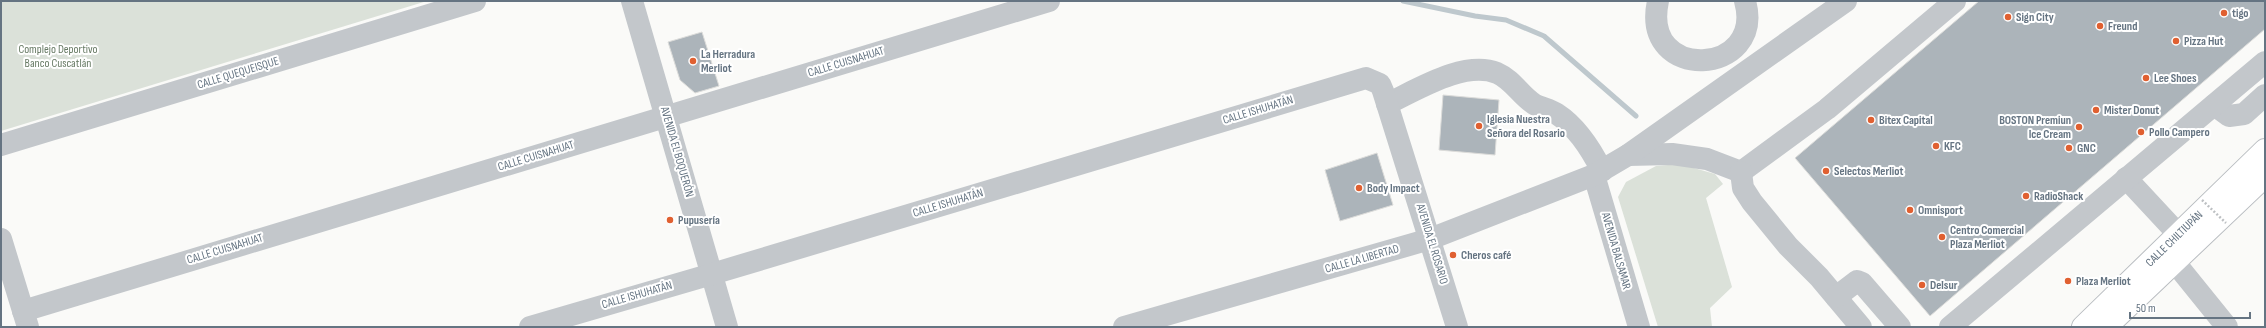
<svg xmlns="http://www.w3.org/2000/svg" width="2266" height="328" font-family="'Sofia Sans Condensed',sans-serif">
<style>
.green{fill:#dbe1d9}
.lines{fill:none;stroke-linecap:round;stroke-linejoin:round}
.stream{stroke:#bec8cd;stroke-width:5}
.building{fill:#acb4ba;stroke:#dcdcda}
.major-casing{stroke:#b9bdc1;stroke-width:24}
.minor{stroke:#c3c7cb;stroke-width:22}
.major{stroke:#fff;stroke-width:22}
.path-bridge{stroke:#bdc0c3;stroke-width:2.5;stroke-dasharray:2 2;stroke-linecap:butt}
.poi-dot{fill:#e06031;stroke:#fff;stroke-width:1.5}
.labels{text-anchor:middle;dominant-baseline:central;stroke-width:4;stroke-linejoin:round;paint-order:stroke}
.poi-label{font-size:12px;font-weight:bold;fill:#657482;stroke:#fff;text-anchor:start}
.park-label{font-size:12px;fill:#677a64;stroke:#fff}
.street-label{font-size:12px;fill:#657482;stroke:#fff}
</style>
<rect width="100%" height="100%" fill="#fafaf8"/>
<g class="green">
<polygon points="1,1 427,1 1,131"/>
<polygon points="1680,164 1715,174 1723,184 1706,198 1732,287 1710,308 1712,327 1658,327 1618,197 1626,182 1656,166"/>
</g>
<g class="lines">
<polyline class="stream" points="1403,1 1475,16 1506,20 1544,36 1636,116"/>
</g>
<g class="building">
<polygon points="1979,1 2265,1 2265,29 1930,316 1795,158"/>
<polygon points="702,32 719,86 695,93 680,80 668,42"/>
<polygon points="1443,95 1499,100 1495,155 1439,150"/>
<polygon points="1377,153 1393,205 1340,221 1325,170"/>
</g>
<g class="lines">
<g class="major-casing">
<g id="major">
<path id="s1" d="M2083 327 2265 150"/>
<polyline points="2106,327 2265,176"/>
</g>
</g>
<g class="minor">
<polyline points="632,1 727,327"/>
<path d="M1658 1C1640 84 1766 76 1745 1"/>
<path d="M1387 104C1417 90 1464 60 1497 73 1513 80 1520 95 1534 104 1541 108 1550 109 1557 114 1577 127 1591 149 1602 171"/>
<polyline points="2214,105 2229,116 2244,114 2265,95"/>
<polyline points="1,145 475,1"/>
<polyline points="1628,155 1672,154 1707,159 1741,172"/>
<polyline points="1741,172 1827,109 1955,1"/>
<polyline points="1741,172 1743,188 1752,202 1788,246 1819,277 1861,327"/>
<polyline points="1594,175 1639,327"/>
<polyline points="2126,178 2179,235"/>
<polyline points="1,239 28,327"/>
<polyline points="2164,249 2227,327"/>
<polyline points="1836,297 1857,281 1862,283 1900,327"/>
<polyline points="23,311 1049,1"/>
<polyline points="530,327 712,274 1366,78 1380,84 1383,91 1457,327"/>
<polyline points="1124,327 1430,239 1594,175 1628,155 1846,1"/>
<polyline points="1950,327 2265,62"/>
</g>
<use href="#major" class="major"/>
<polyline class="path-bridge" points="2202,200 2226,223"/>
</g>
<g class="poi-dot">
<circle cx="2224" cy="13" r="4"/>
<circle cx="2008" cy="17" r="4"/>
<circle cx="2100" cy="26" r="4"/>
<circle cx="2176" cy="41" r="4"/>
<circle cx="693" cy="61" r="4"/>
<circle cx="2146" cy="78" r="4"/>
<circle cx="2096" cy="110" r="4"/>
<circle cx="1871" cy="120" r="4"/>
<circle cx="1479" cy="126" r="4"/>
<circle cx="2079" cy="127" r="4"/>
<circle cx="2141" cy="132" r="4"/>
<circle cx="1936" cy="146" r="4"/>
<circle cx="2069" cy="148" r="4"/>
<circle cx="1826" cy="171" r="4"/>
<circle cx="1359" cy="188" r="4"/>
<circle cx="2026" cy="196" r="4"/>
<circle cx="1910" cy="210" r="4"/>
<circle cx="670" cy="220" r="4"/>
<circle cx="1942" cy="237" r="4"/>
<circle cx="1453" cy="255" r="4"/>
<circle cx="2068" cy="281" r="4"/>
<circle cx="1922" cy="285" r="4"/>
</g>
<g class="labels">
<g class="poi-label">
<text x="2232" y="13">tigo</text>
<text x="2016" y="17">Sign City</text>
<text x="2108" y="26">Freund</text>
<text x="2184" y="41">Pizza Hut</text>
<text x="701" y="54">La Herradura<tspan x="701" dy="14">Merliot</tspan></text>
<text x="2154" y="78">Lee Shoes</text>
<text x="2104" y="110">Mister Donut</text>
<text x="1487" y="119">Iglesia Nuestra<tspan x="1487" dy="14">Señora del Rosario</tspan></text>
<text x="1879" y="120">Bitex Capital</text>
<text x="2071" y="120" text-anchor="end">BOSTON Premiun<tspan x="2071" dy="14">Ice Cream</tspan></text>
<text x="2149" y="132">Pollo Campero</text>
<text x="1944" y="146">KFC</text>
<text x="2077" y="148">GNC</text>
<text x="1834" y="171">Selectos Merliot</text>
<text x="1367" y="188">Body Impact</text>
<text x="2034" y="196">RadioShack</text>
<text x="1918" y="210">Omnisport</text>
<text x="678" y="220">Pupusería</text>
<text x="1950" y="230">Centro Comercial<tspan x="1950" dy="14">Plaza Merliot</tspan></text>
<text x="1461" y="255">Cheros café</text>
<text x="2076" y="281">Plaza Merliot</text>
<text x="1930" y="285">Delsur</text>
</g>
<g class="park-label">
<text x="58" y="49">Complejo Deportivo<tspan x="58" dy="14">Banco Cuscatlán</tspan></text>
</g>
<g class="street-label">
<text transform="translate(846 62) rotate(-17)">CALLE CUISNAHUAT</text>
<text transform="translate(238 73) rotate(-17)">CALLE QUEQUEISQUE</text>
<text transform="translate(1258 110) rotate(-17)">CALLE ISHUHATÁN</text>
<text transform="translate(677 152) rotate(74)">AVENIDA EL BOQUERÓN</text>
<text transform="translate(536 156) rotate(-17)">CALLE CUISNAHUAT</text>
<text transform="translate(948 203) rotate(-17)">CALLE ISHUHATÁN</text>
<text stroke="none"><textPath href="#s1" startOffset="127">CALLE CHILTIUPÁN</textPath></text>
<text transform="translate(1432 244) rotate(73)">AVENIDA EL ROSARIO</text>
<text transform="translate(225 249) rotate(-17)">CALLE CUISNAHUAT</text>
<text transform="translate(1616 251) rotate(74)">AVENIDA BALSAMAR</text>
<text transform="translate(1362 259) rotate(-16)">CALLE LA LIBERTAD</text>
<text transform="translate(637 295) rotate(-16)">CALLE ISHUHATÁN</text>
</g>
</g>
<rect width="2266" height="328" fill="none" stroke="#657482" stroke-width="4"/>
<path d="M2130 312v6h120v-6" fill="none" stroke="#657482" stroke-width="2"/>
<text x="2136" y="312" font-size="12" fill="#657482" stroke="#ffffff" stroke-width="3" paint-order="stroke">50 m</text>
</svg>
